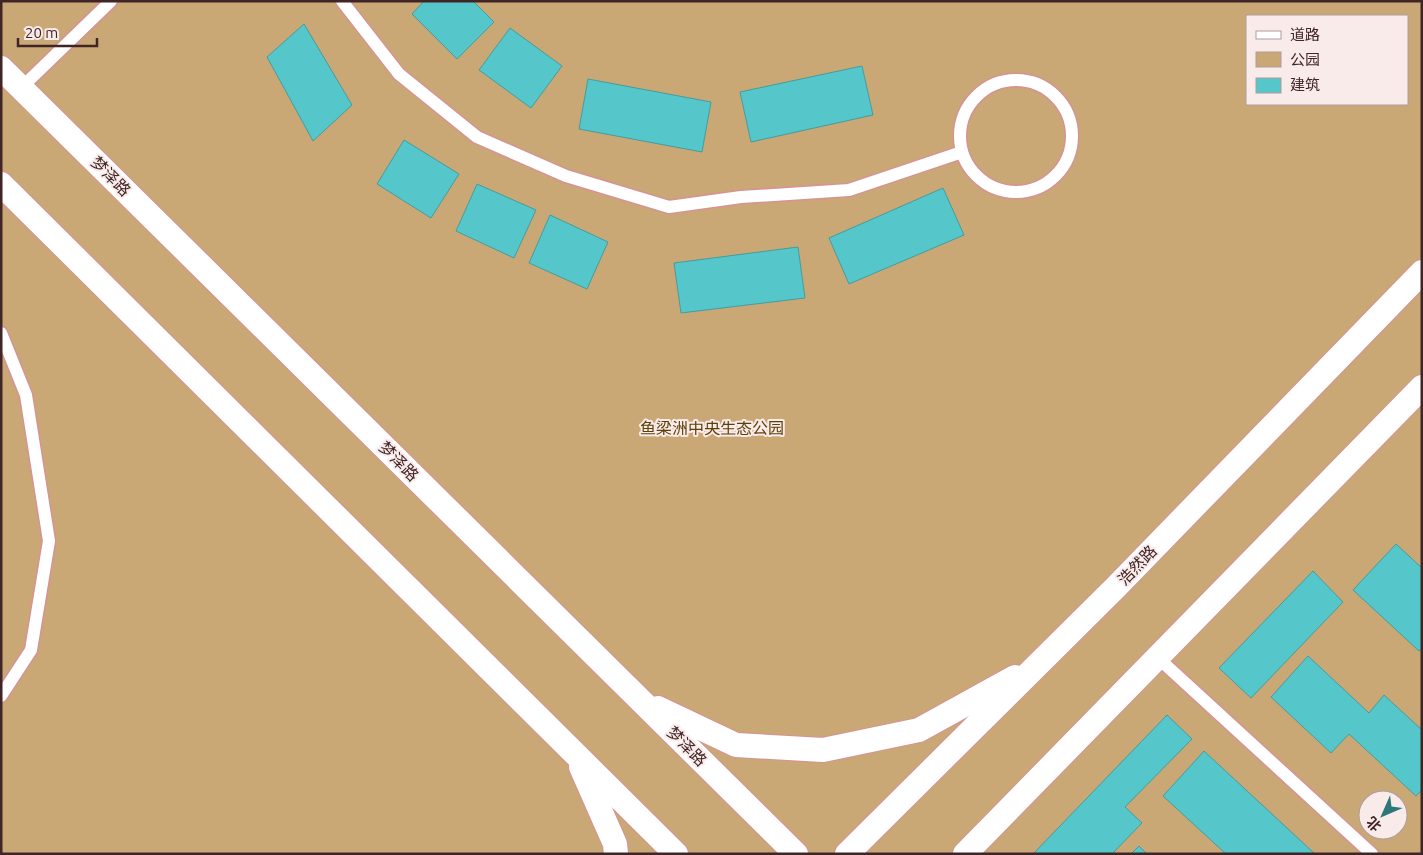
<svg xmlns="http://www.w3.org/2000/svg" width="1423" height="855" font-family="Ubuntu,'Noto Sans SC',sans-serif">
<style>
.green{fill:#c9a876;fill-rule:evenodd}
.building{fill:#55c6c9;stroke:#459c9e}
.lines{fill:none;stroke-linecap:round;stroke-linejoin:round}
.lane-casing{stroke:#d79294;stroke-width:15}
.street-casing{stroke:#d79294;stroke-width:26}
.lane{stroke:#fff;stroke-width:12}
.street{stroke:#fff;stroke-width:24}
.labels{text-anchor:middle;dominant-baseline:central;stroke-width:4;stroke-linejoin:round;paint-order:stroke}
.street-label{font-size:16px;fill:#402526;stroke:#faebeb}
.park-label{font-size:16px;fill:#5d4005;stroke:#faebeb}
</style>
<rect width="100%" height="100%" fill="#f7bebe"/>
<path class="green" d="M1 1H1422V854H1ZM1247 16H1407V104H1247ZM1368 800H1398V830H1368Z"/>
<g class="building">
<polygon points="424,1 473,1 494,22 457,59 412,14"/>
<polygon points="304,24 352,105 313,141 267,57"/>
<polygon points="510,28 562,66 531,108 479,70"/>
<polygon points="862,66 873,115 751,142 740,92"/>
<polygon points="588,79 711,102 702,152 579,129"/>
<polygon points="404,140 459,174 431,218 377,184"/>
<polygon points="477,184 536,210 514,258 456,231"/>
<polygon points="943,188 964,235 849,284 829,238"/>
<polygon points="550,215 608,242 587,289 529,263"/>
<polygon points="798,247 805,298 681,313 674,263"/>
<polygon points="1396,544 1422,568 1422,648 1419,651 1353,590"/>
<polygon points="1313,571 1343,602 1251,698 1219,668"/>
<polygon points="1308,656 1369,713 1384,695 1422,730 1422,790 1416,796 1349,734 1331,753 1271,697"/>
<polygon points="1167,715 1192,739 1125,807 1142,823 1112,854 1033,854"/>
<polygon points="1204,751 1315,854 1226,854 1163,796"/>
<polygon points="1139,846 1147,854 1131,854"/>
</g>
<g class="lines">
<g class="lane-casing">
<g id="lane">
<polyline points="342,1 399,74 477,137 566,176 669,207 741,197 849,190 962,152"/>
<circle cx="1016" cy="136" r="56"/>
<polyline points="21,88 111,1"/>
<polyline points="1,333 26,395 49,541 31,650 1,696"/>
<polyline points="1157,657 1372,854"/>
</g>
</g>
<g class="street-casing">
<g id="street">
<polyline points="1,68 796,854"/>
<polyline points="1,184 676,854"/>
<polyline points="658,708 736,745 823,750 919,730 1015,677"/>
<polyline points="581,767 615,844 616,854"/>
<polyline points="847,854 1116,587 1422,272"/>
<polyline points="965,854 1422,387"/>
</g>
</g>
<use href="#lane" class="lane"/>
<use href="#street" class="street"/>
</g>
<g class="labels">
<g class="street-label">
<text transform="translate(111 176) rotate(45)">梦泽路</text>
<text transform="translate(399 461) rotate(45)">梦泽路</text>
<text transform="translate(1137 565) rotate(-46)">浩然路</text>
<text transform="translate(687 746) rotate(45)">梦泽路</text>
</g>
<g class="park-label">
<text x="712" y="428">鱼梁洲中央生态公园</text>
</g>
</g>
<rect width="1423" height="855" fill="none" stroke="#402526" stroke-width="5"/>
<rect x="1246" y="15" width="162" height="90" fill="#faebeb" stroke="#b09c9c"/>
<rect x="1256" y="31" width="25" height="8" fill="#ffffff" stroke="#b09c9c"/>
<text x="1290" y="40" font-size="15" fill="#402526">道路</text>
<rect x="1256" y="52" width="25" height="15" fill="#c9a876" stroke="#b09c9c"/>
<text x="1290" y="65" font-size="15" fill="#402526">公园</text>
<rect x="1256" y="78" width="25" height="15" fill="#55c6c9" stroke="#b09c9c"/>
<text x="1290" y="90" font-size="15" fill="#402526">建筑</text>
<g transform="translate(1383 815) rotate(225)"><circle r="24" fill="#faebeb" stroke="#b09c9c"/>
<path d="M0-4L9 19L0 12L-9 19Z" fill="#2d7779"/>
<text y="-8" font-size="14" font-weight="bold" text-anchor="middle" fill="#402526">北</text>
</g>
<path d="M18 38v8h79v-8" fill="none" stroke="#402526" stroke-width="2.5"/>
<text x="25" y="38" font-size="15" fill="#402526" stroke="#faebeb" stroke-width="4" paint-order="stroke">20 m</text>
</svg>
